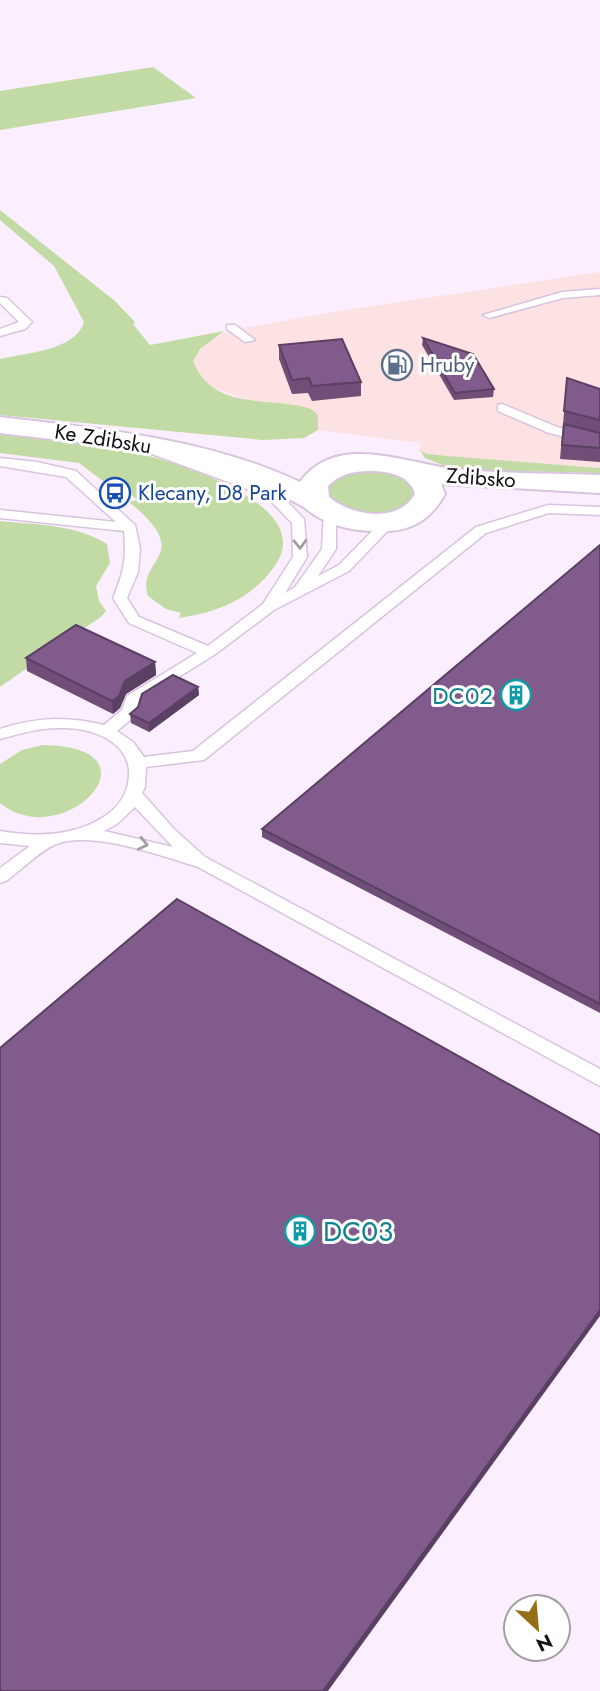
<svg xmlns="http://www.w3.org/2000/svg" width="600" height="1691" font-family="Jost,sans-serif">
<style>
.commercial{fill:#fde2e3}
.green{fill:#c2dba5}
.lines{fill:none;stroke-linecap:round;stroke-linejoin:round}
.service-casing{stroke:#d8c4de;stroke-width:3}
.secondary-casing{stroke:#d8c4de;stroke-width:4}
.service{fill:#fff;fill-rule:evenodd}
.secondary{fill:#fff;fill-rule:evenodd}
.wall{fill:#6f4e78}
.shaded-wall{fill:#5a4062}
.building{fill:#815b8c;stroke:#5a4062;stroke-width:2}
.oneway{stroke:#a19fa2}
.labels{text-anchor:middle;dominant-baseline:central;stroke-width:6;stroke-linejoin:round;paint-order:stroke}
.far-service-label{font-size:21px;fill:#4e5e75;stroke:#fff;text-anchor:start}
.far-street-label{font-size:21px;fill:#150e17;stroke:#fff}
.far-transit-label{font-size:21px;fill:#164399;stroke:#fff;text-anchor:start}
.culture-label{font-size:24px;fill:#0d838f;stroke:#fff;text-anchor:end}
.near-culture-label{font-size:28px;fill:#0d838f;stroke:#fff;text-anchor:start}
</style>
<rect width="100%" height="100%" fill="#fbeeff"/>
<polygon class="commercial" points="600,272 600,468 427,455 420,450 420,443 318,430 318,415 303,407 246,400 209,386 199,375 193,361 200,349 223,333 244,328 333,312"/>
<g class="green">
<polygon points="153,67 196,98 0,130 0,91"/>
<path d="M0 210 115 301 135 322 133 324 150 345 224 331 200 349 193 361C214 413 269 395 311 409L318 415V430L304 438 263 440 0 415V359C26 353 75 351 84 322L54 266 0 220Z"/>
<path d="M0 432C32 435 64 437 95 443 139 451 326 497 274 567 250 600 218 612 179 618L181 613 166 609 148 596C135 558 197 557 129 502L137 500 125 488 116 491 79 463 0 453Z"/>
<polygon points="420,450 427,454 447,456 600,468 600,473 455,470 425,458"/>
<path d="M380 470 404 477 416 491C400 551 251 478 380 470Z"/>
<path d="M0 521C37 525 75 524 107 544L110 563 96 586 99 601 106 611 102 616 0 687Z"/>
<path d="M43 745C167 747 63 855 0 803V764L22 750Z"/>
</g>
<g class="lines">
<g class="service-casing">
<g id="service">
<polygon points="600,289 600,295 563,298 489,318 483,315 562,292"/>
<polygon points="0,297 7,298 30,320 32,322 25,329 0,336 0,329 19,322 0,303"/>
<polygon points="227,325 235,325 255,340 245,342 227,329"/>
<polygon points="502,404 557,427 600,437 600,445 549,433 498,411 498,405"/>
<path d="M157 447 276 490 304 519 307 557 285 593 295 587 322 549 324 510H334L336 513V549L318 576 339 565 385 518 390 517 397 521 349 571 274 610 214 655 140 701 136 715 117 731 133 742 144 757 193 751 476 527 548 505 600 507V515L549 513 486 533 204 760 146 767 145 787 142 793 174 829 205 857 600 1069V1086L198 867C162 856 89 829 54 845 40 851 20 871 6 881L0 883V868L30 846 0 843V831C35 837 74 837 105 816 119 807 128 793 129 776 131 742 93 728 64 728 41 727 22 733 0 739V729C36 717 68 716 104 725L122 710 127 696 197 653 129 623 113 598C123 575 127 557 124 531L0 518V510L116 522 66 477 0 466V458L37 462 76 471 135 525 140 549 138 572 127 598 139 617 208 646 263 604 293 557 292 523 266 496 152 454 151 451ZM135 807 173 847 104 831 117 824Z"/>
</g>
</g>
<g class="secondary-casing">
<path id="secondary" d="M0 417C102 429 206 438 300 482 337 431 406 464 456 469 503 474 552 473 600 475V493L441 484 445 494C429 523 407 533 374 531 355 531 334 526 318 517 311 514 307 508 300 505 275 491 248 480 221 471 150 448 74 442 0 433ZM370 471C388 471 410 475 415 494 398 524 351 516 329 497L328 486C340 474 353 471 370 471Z"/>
</g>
<use href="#service" class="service"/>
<use href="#secondary" class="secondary"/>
</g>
<g class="wall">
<polygon points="423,338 494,389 493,397 454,400 422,345"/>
<polygon points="279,345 361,382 361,396 312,401 308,393 292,394 279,359"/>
<polygon points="567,378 600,389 600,462 560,459"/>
<polygon points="600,545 600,1013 262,837 262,829"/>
<polygon points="26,658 155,662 156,675 126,694 120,708 113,714 27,671"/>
<polygon points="198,687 199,695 149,732 131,723 130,714"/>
</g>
<g class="shaded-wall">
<polygon points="155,662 156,675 126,694 120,708 113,714 112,701 125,681"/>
<polygon points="198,687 199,695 149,732 149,723"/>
<polygon points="600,1310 600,1316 328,1691 323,1691"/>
</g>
<g class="building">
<polygon points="423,338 473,354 494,389 455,393"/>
<polygon points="342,339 361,382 312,386 309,378 292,380 279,345"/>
<polygon points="567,378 600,389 600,420 564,411"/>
<polygon points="564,424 600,433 600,448 562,445"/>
<polygon points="600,545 600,1004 262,829"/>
<polygon points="76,625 155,662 125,681 119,696 112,701 26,658"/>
<polygon points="173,675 198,687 149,723 130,714 138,707 142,694"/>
<polygon points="177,899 600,1135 600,1310 323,1691 0,1691 0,1048"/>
</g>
<defs><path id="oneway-chevron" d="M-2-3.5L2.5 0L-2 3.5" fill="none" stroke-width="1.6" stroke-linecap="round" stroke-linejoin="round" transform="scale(1.75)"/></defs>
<g class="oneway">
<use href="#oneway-chevron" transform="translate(300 544) rotate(88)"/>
<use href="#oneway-chevron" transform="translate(143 844) rotate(13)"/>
</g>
<defs>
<g id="fuel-ring" transform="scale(1.575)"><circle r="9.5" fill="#fff" stroke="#5c6f8a" stroke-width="1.5"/><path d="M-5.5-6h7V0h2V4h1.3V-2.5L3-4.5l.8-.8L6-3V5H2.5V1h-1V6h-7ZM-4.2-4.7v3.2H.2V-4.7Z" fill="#5c6f8a"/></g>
<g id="bus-ring" transform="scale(1.575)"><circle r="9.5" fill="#fff" stroke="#1a4fb4" stroke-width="1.5"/><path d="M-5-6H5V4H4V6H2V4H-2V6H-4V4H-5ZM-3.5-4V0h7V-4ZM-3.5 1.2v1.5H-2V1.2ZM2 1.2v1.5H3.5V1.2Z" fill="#1a4fb4"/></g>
<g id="building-ring" transform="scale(1.575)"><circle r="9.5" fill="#fff" stroke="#0f9aa8" stroke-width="1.5"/><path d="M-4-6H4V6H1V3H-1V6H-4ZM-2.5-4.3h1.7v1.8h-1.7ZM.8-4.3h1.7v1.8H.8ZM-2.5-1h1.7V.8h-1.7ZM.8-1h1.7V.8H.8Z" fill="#0f9aa8"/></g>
</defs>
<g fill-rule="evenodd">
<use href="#fuel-ring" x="397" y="365"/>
<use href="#bus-ring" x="115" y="493"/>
<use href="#building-ring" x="516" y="695"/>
<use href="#building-ring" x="300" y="1231"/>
</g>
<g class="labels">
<g class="far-service-label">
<text x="420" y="365">Hrubý</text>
</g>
<g class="far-street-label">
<text transform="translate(103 439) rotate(9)">Ke Zdibsku</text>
<text transform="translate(481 478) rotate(4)">Zdibsko</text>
</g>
<g class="far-transit-label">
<text x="138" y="493">Klecany, D8 Park</text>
</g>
<g class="culture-label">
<text x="493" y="695">DC02</text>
</g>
<g class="near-culture-label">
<text x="323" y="1231">DC03</text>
</g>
</g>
<g transform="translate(537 1628) rotate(154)"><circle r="33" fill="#ffffff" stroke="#a19fa2" stroke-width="2"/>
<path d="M0-5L12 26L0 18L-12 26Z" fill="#966e19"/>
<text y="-10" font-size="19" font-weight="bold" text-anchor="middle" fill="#150e17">N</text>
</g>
</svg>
